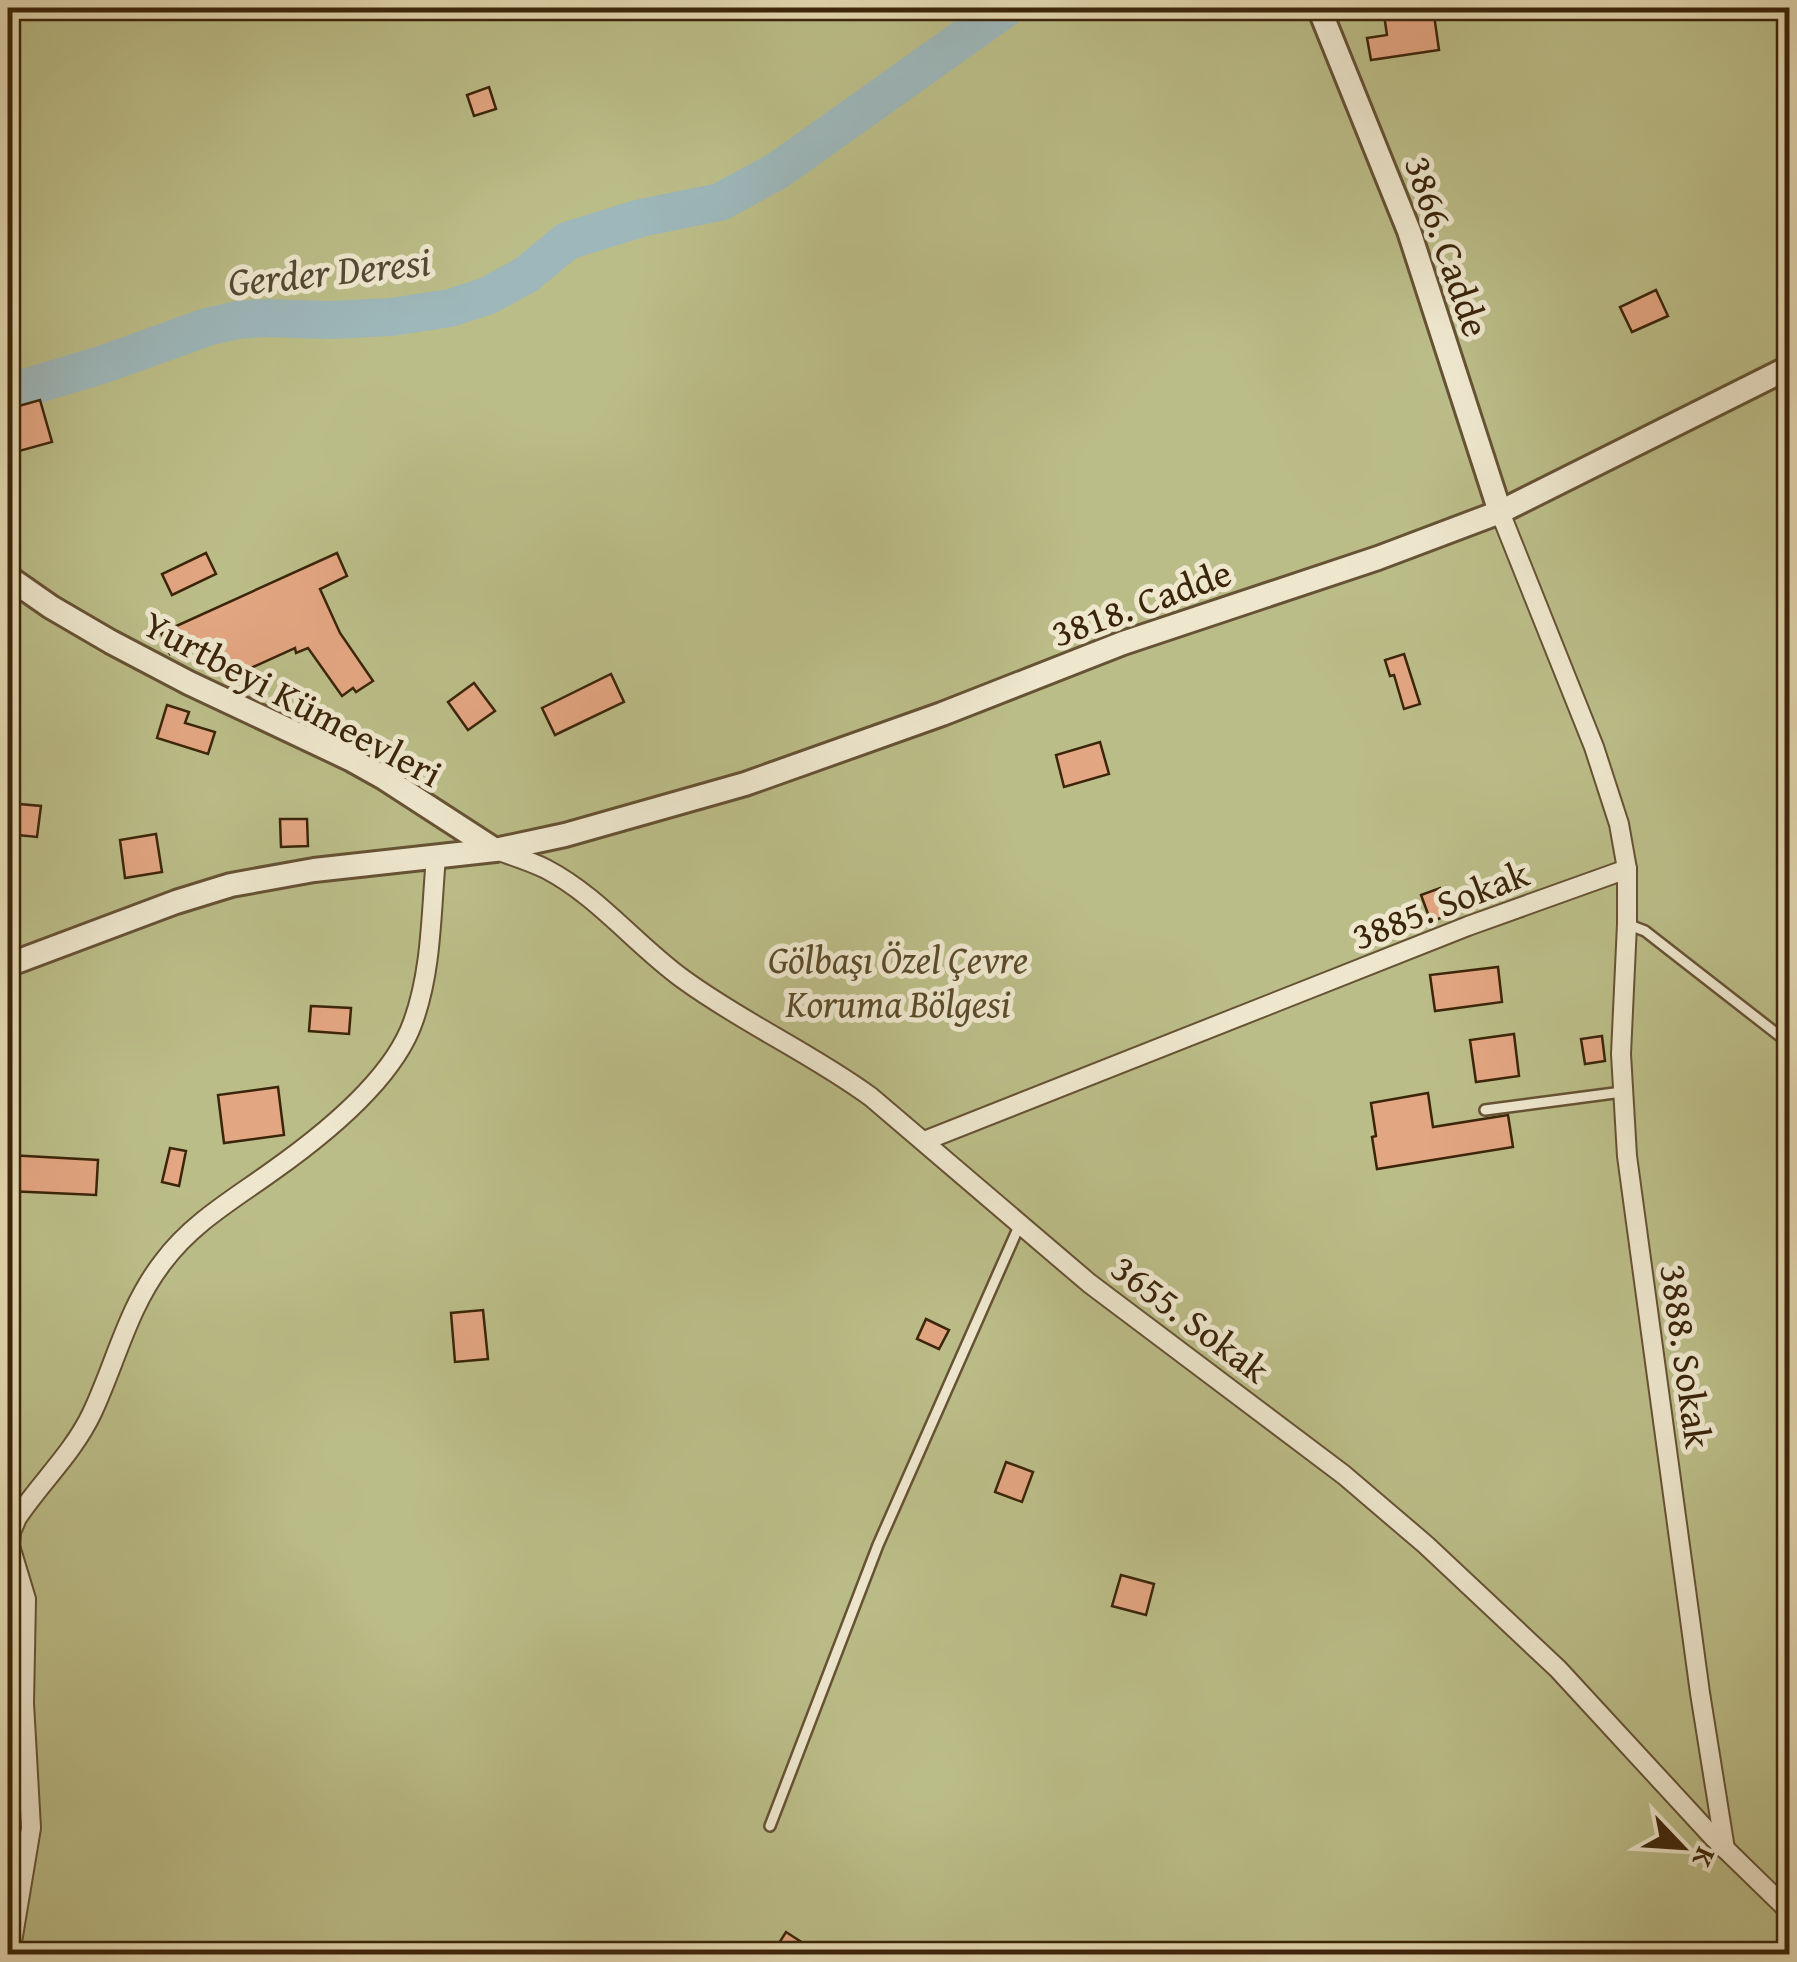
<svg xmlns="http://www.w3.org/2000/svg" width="1797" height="1962" font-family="'Gentium Book Plus',serif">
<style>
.green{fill:#bbbd88;stroke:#7b7149;stroke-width:2.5}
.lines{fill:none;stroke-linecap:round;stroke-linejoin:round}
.river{stroke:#9db7ba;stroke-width:38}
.building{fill:#e3a682;stroke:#3b250a;stroke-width:2.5}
.service-casing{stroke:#665234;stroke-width:14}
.minor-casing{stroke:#665234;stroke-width:22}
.tertiary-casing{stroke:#665234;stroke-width:28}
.service{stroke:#eee7ce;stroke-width:9}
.minor{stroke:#eee7ce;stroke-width:18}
.tertiary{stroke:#eee7ce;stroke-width:22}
.labels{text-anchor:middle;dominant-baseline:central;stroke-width:10;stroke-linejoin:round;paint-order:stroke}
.street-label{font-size:38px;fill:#3b250a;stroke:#eee7ce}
.park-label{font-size:38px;font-style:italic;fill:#5b4b2a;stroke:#eee7ce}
.water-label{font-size:40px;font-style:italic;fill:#544a36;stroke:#eee7ce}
</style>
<rect width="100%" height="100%" fill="#e5dab3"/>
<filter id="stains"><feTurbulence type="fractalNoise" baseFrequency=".002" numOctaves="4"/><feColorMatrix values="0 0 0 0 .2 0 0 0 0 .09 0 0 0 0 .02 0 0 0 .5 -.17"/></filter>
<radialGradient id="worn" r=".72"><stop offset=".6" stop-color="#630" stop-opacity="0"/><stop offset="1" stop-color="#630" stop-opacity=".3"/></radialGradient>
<rect class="green" x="8" y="8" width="1781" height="1946"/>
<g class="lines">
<polyline class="river" points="8,393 104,364 207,327 237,320 265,318 331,320 391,317 450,308 487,296 526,275 567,241 641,218 720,202 777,171 1006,8"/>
</g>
<g class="building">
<polygon points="1383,8 1433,8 1439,50 1371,60 1367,38 1387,35"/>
<polygon points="489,87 496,109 474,116 467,95"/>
<polygon points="1656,290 1668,316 1632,332 1620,307"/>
<polygon points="40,400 52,442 12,453 8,434 8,409"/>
<polygon points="206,553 216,574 172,595 162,574"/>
<polygon points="337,553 347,576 320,589 340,633 373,681 356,692 353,688 342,696 308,648 296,653 295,648 229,678 220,658 202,666 193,644 170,654 161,633"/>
<polygon points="1404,654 1420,704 1404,709 1394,675 1390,676 1385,660"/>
<polygon points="611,674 624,702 555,735 542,708"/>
<polygon points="474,683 495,711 468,730 448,702"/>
<polygon points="167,705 189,712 185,723 215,732 208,754 157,738"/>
<polygon points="1100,742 1109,774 1064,787 1056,755"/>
<polygon points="8,803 41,806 37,837 8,834"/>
<polygon points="280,819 307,819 308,846 281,847"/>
<polygon points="156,834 162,872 125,878 120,840"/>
<polygon points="1440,888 1450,914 1431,922 1421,895"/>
<polygon points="1498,967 1502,1002 1435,1011 1430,975"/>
<polygon points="311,1006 351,1008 349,1034 309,1031"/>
<polygon points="1514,1034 1519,1076 1476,1082 1470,1040"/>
<polygon points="1602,1036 1605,1061 1585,1064 1581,1039"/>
<polygon points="278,1087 284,1135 224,1143 218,1095"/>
<polygon points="1428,1093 1433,1127 1508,1115 1513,1147 1377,1169 1372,1137 1376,1136 1371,1103"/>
<polygon points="170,1148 186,1151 179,1186 162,1182"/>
<polygon points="8,1155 98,1160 96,1195 8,1191"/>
<polygon points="483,1310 488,1359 455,1362 451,1313"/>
<polygon points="926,1319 949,1330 939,1349 917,1339"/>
<polygon points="1006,1462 1033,1472 1022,1502 995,1492"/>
<polygon points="1121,1575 1154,1584 1146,1615 1112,1606"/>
<polygon points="786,1932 820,1954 772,1954"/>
</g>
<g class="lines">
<g class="service-casing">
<g id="service">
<polyline points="1627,924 1645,931 1790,1044"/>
<polyline points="1485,1110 1622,1092"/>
<polyline points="770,1826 878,1545 1020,1224"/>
</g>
</g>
<g class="minor-casing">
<g id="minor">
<path d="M496 850C513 856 530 861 546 869 598 896 636 945 683 979 743 1023 811 1053 871 1097L1089 1283 1344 1475 1426 1545 1558 1669 1712 1836 1790 1912"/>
<polyline points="1627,869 1627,924 1621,1054 1627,1156 1700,1693 1725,1849"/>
<polyline points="924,1141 1468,926 1627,869 1619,824 1594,747 1500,512"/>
<path d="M10 1954 31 1828 24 1703 26 1599 10 1546 11 1532 17 1518C41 1482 73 1453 92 1413 116 1362 128 1307 163 1262 193 1222 234 1199 274 1170 322 1136 393 1079 413 1022 432 970 431 912 436 857"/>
</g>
</g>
<g class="tertiary-casing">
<g id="tertiary">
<polyline points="1319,8 1409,231 1500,512"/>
<polyline points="8,577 51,607 111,642 189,683 350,759 384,778 495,850"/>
<polyline points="8,965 176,902 231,885 314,870 495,850 565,835 745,784 942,714 1123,643 1378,558 1500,512 1790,367"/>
</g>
</g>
<use href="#service" class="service"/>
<use href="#minor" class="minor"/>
<use href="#tertiary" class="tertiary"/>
</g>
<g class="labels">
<g class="street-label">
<text transform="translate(1448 246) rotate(71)">3866. Cadde</text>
<text transform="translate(1141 602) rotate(-20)">3818. Cadde</text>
<text transform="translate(293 698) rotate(28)">Yurtbeyi Kümeevleri</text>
<text transform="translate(1440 904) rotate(-21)">3885. Sokak</text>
<text transform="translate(1191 1318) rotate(37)">3655. Sokak</text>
<text transform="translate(1687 1356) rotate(82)">3888. Sokak</text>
</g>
<g class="park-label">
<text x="898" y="959">Gölbaşı Özel Çevre<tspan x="898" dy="44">Koruma Bölgesi</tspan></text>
</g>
<g class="water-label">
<text transform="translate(329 271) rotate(-6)">Gerder Deresi</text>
</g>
</g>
<rect width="1797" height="1962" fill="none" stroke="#e5dab3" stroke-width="40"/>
<rect x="10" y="10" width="1777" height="1942" fill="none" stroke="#3b250a" stroke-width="5"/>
<rect x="20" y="20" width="1757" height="1922" fill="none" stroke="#3b250a" stroke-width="2.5"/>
<g transform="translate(1682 1847) rotate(115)" stroke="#eee7ce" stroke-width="8" paint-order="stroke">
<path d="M0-8L18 38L0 25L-18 38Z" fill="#3b250a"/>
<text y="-15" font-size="28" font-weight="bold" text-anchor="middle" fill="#3b250a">K</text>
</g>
<rect width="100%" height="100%" filter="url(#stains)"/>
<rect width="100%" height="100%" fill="url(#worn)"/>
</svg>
